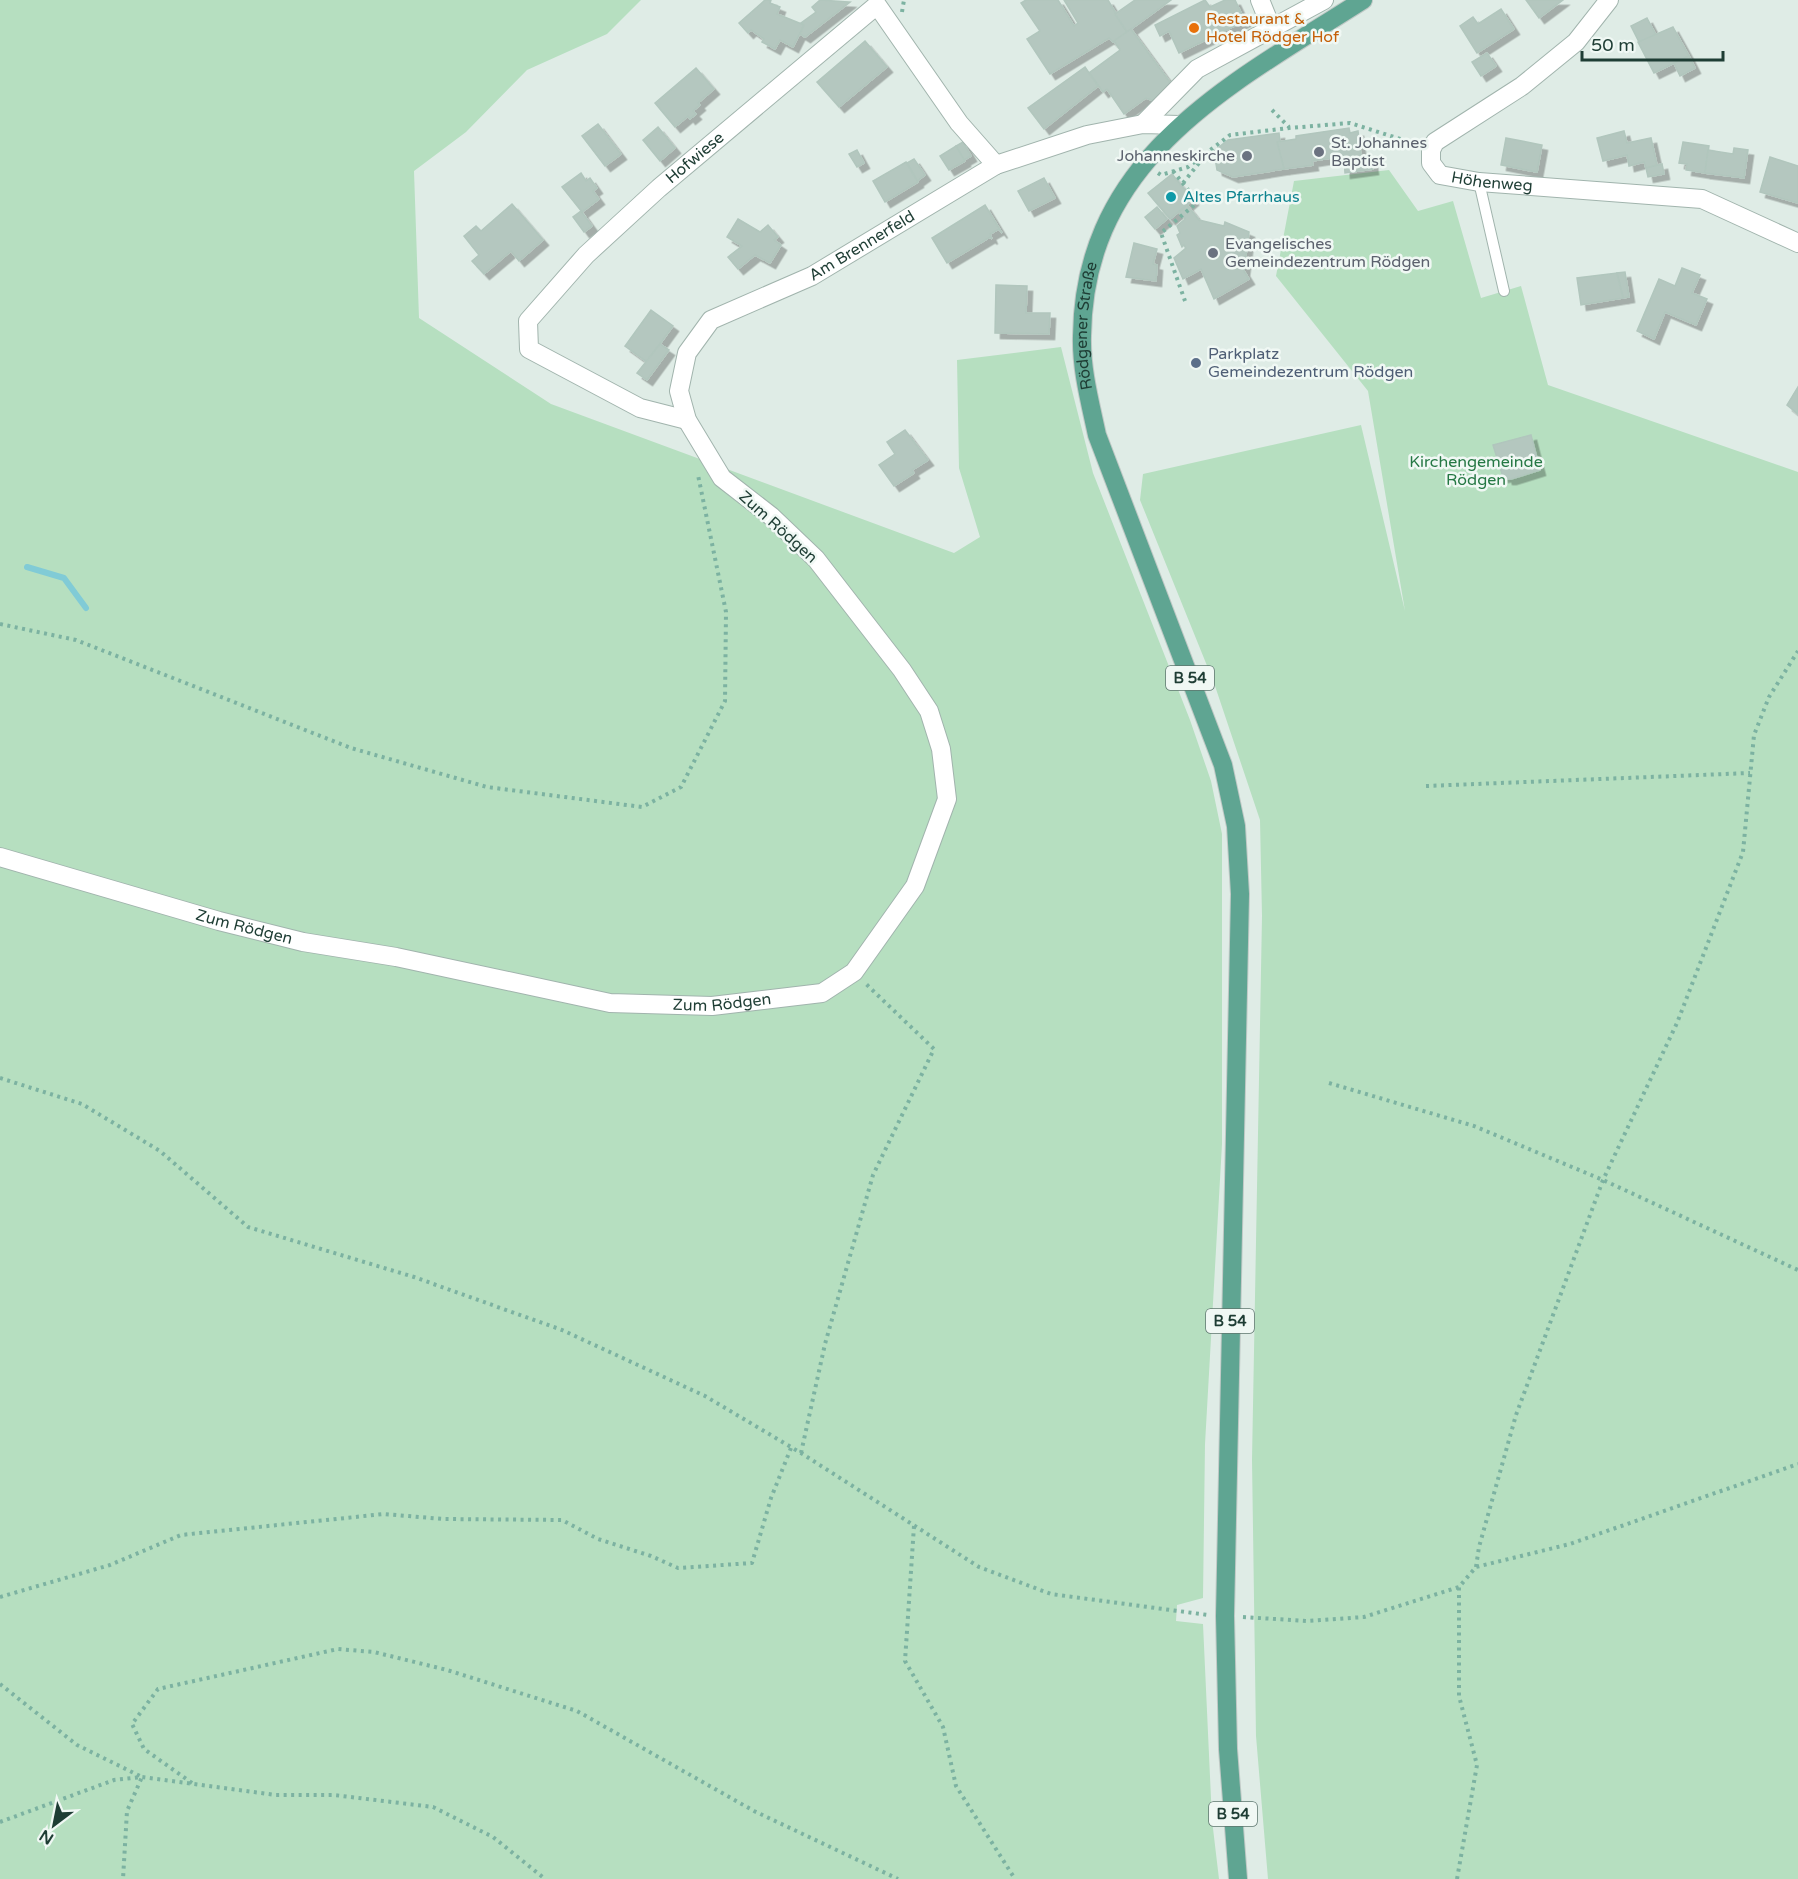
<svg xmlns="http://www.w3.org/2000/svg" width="1798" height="1879" font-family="'Varela Round',sans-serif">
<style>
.green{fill:#b6dfc0}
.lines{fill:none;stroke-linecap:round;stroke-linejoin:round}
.stream{stroke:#81cbd6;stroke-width:6}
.building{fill:#b4c7bf;stroke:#b1c6bd;stroke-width:1.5;filter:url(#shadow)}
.service-casing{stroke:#a1b4ad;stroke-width:12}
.minor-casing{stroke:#a1b4ad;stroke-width:20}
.primary-casing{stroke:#c0c9c6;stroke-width:20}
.path{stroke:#7cb2a1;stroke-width:4;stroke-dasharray:3 4.5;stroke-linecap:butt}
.service{stroke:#fff;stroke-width:10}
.minor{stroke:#fff;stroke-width:18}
.primary{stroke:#5fa592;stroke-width:18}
.food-dot{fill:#e8710a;stroke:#f0f8f4;stroke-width:2}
.worship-dot{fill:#6b7280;stroke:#f0f8f4;stroke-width:2}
.culture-dot{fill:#0f9aa8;stroke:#f0f8f4;stroke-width:2}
.service-dot{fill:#5c6f8a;stroke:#f0f8f4;stroke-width:2}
.labels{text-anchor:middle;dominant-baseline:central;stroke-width:5;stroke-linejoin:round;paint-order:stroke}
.shield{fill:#f0f8f4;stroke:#5d756e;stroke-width:1.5}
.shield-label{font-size:15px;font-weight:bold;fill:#1e3d34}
.food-label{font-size:16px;fill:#c56008;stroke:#f0f8f4;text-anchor:start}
.worship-label{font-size:16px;fill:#5b616d;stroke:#f0f8f4;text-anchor:start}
.street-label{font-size:16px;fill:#1e3d34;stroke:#f0f8f4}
.culture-label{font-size:16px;fill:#0d838f;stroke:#f0f8f4;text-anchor:start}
.service-label{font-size:16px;fill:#4e5e75;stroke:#f0f8f4;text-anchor:start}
.park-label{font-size:16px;fill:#257844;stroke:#f0f8f4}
</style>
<defs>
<filter id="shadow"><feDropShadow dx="5.5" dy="5.5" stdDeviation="0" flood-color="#0004"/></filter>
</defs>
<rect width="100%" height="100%" fill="#dfece6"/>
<g class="green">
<polygon points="0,0 641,0 607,34 527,70 466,132 414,171 419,318 551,404 954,553 980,537 959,468 957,360 1061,347 1093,473 1190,720 1211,781 1222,834 1222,1144 1205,1444 1203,1598 1177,1605 1176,1621 1203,1624 1212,1820 1219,1879 0,1879"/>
<polygon points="1389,170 1418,211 1453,201 1481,298 1521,286 1548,385 1798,472 1798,1879 1268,1879 1256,1736 1252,1460 1262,916 1260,820 1214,683 1140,500 1143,474 1361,425 1405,611 1368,391 1276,276 1294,181"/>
</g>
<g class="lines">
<polyline class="stream" points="27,567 64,578 86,608"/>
</g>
<g class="building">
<polygon points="771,0 770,3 780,7 777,14 804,25 793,47 780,40 775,49 762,42 764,39 751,30 748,33 739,23 765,0"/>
<polygon points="820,0 850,2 805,37 800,34 804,25 801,23 816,12 812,7"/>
<polygon points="1026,0 1058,0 1074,26 1078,23 1064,0 1108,0 1127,32 1113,42 1109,38 1050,74 1027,39 1040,31 1021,3"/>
<polygon points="1135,0 1171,0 1127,32 1115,14"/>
<polygon points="1205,0 1210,7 1225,0 1235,0 1245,21 1179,53 1169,31 1160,36 1155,25"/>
<polygon points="1526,0 1563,0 1539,18"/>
<polygon points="1501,9 1514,29 1477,53 1460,26 1473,17 1478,24"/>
<polygon points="1647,18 1656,35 1639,42 1631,26"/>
<polygon points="1673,27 1689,56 1654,73 1638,42"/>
<polygon points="1131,29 1172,85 1154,101 1146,98 1124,114 1107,89 1103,92 1089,73 1120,50 1114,41"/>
<polygon points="865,41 887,67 839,107 817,82"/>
<polygon points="1487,53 1496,66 1481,76 1472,62"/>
<polygon points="1689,56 1695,68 1680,76 1674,63"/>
<polygon points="1085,67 1098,86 1044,129 1028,108"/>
<polygon points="696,68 714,89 698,103 700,105 693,111 696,114 690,119 688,116 675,127 655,103"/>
<polygon points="598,124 621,154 605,166 582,136"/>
<polygon points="658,127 675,148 660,161 643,140"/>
<polygon points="1349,128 1350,133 1358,131 1361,156 1371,155 1373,169 1345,173 1344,156 1312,161 1313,165 1284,169 1277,142 1296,139 1296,136"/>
<polygon points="1624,131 1627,143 1651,138 1657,165 1646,168 1644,162 1629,166 1627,155 1603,161 1597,138"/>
<polygon points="1279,133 1280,141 1277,142 1284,169 1233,177 1217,170 1214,151 1228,140"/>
<polygon points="1506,138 1542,145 1537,172 1501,165"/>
<polygon points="963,142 971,156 964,160 956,146"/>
<polygon points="1683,142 1709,146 1705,173 1686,170 1687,164 1679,163"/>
<polygon points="956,146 965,161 949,170 940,156"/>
<polygon points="1734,148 1748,150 1744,178 1705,173 1708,150 1733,154"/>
<polygon points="857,150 864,163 857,167 849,154"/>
<polygon points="1770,157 1798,166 1798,203 1760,192"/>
<polygon points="914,159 925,175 917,181 907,163"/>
<polygon points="906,162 918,182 885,202 873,181"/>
<polygon points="1662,164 1664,174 1648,177 1646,168"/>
<polygon points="581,173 586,181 590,178 597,188 593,191 599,199 582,212 562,187"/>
<polygon points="1172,174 1193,200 1170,219 1148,193"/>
<polygon points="1044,178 1055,198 1029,211 1018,191"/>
<polygon points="512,204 543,240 519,261 511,251 484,274 472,261 479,255 464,236 476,226 481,231"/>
<polygon points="985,205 1002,233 999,229 990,234 992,239 990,237 947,263 932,238"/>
<polygon points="1187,205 1199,220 1224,226 1225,222 1249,232 1244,271 1249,279 1214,299 1201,269 1183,279 1174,258 1186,248 1184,245 1182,247 1177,235 1180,233 1177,226 1185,219 1179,212"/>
<polygon points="1157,207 1167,219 1155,229 1145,217"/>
<polygon points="581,211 592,226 584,232 573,217"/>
<polygon points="738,219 760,232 768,225 778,237 774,240 781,245 770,263 755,255 738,269 728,257 742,246 727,237"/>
<polygon points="1134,243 1157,249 1153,264 1157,265 1156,281 1126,277"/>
<polygon points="1682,268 1700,275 1692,293 1707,299 1696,325 1665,312 1654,339 1637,331 1659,279 1675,286"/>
<polygon points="1625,272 1629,297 1623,298 1617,273"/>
<polygon points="1617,273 1623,298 1581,305 1577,278"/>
<polygon points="996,285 1027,286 1026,313 1050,313 1049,334 995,333"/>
<polygon points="651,310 673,326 647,362 625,346"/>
<polygon points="660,344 669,350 647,380 637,373"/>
<polygon points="1798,387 1798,414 1787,405"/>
<polygon points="905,430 928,460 912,470 914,473 894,486 879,465 895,454 887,442"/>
<polygon points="1531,435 1540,470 1511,479 1507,479 1506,476 1503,477 1493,445"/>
</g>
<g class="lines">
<g class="service-casing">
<polyline id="service" points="1479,182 1504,291"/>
</g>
<g class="minor-casing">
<g id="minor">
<polyline points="1260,0 1271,27"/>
<path id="s1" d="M1609 0 1576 42 1522 86 1435 142 1431 150V163L1440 175 1479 182 1702 199 1798 243"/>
<polyline points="1143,124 1197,69 1324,0"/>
<path id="s2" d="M687 420 640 408 529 349 528 321 586 255 659 188 877 5 959 123 996 165"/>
<path id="s3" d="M0 857 219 921 303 942 396 957 610 1003 712 1006 822 993 854 972 915 886 947 799 941 749 929 711 902 670 816 559 771 516 722 478 687 420 679 391 687 353 711 320 812 276 996 165 1087 135 1143 124 1179 125"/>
</g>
</g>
<g class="primary-casing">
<g id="primary">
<path id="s4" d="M1238 1879 1228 1749 1225 1616 1240 894 1236 826 1223 765 1097 435C1090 402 1081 369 1082 336 1084 156 1232 84 1363 0"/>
</g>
</g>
<g class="path">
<polyline points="902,12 904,0"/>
<polyline points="1272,110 1289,127"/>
<polyline points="1173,171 1198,202 1161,233 1185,301"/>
<polyline points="1158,173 1161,175 1188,167 1230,135 1289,128 1350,123 1416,144"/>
<polyline points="1183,183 1203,158"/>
<polyline points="0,624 76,640 351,748 487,787 642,807 681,787 725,701 726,612 698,475"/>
<polyline points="1426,786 1750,773"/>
<polyline points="0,1078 82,1104 160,1151 248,1227 414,1277 562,1330 705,1396 801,1453 979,1567 1051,1594 1208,1615"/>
<polyline points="1329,1083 1474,1126 1603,1180 1798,1270"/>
<polyline points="801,1453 825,1344 873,1175 934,1049 865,983"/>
<polyline points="914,1526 905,1661 943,1727 956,1786 1015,1879"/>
<polyline points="1476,1567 1479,1547 1516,1415 1603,1180 1677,1023 1743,852 1754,735 1769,697 1798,651"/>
<polyline points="0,1597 110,1565 181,1535 384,1514 444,1519 562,1520 598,1539 651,1556 678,1568 752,1563 771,1498 791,1448"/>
<polyline points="1243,1617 1307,1621 1364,1617 1459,1587 1476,1567 1570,1544 1798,1464"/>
<polyline points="0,1684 77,1745 142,1777 127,1811 123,1879"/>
<polyline points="192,1783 144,1749 132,1724 158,1689 338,1649 374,1652 447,1670 577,1711 754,1811 898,1879"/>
<polyline points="0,1822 114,1780 142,1777 276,1795 334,1795 433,1807 493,1837 545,1879"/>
<polyline points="1457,1879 1477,1765 1459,1696 1459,1587"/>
</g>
<use href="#service" class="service"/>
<use href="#minor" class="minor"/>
<use href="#primary" class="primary"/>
</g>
<circle class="food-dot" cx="1194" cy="28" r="6"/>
<g class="worship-dot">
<circle cx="1319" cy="152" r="6"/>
<circle cx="1247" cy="156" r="6"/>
<circle cx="1213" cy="253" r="6"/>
</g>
<circle class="culture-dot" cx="1171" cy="197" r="6"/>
<circle class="service-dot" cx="1196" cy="363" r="6"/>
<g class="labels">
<g class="shield">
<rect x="1166" y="666" width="48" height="24" rx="4.5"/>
<rect x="1206" y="1309" width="48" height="24" rx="4.5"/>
<rect x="1209" y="1802" width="48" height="24" rx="4.5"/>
</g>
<g class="shield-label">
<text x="1190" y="678">B 54</text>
<text x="1230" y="1321">B 54</text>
<text x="1233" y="1814">B 54</text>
</g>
<g class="food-label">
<text x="1206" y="19">Restaurant &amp;<tspan x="1206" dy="18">Hotel Rödger Hof</tspan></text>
</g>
<g class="worship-label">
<text x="1331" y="143">St. Johannes<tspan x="1331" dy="18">Baptist</tspan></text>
<text x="1235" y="156" text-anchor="end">Johanneskirche</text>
<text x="1225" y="244">Evangelisches<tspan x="1225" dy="18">Gemeindezentrum Rödgen</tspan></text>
</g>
<g class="street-label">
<text stroke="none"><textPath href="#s2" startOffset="436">Hofwiese</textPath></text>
<text stroke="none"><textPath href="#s1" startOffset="316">Höhenweg</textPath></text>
<text stroke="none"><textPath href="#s3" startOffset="1827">Am Brennerfeld</textPath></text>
<text stroke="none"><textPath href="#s4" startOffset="1580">Rödgener Straße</textPath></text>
<text transform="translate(778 527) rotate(42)">Zum Rödgen</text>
<text stroke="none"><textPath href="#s3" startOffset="254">Zum Rödgen</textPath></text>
<text stroke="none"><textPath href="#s3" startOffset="740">Zum Rödgen</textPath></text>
</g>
<g class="culture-label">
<text x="1183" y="197">Altes Pfarrhaus</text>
</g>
<g class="service-label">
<text x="1208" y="354">Parkplatz<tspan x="1208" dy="18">Gemeindezentrum Rödgen</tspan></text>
</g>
<g class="park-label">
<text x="1476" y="462">Kirchengemeinde<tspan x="1476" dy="18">Rödgen</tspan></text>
</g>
</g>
<g transform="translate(54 1825) rotate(212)" stroke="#f0f8f4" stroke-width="4.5" paint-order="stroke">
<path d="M0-4.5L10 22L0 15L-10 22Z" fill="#1e3d34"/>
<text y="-9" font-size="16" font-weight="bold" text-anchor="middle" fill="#1e3d34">N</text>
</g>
<path d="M1582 51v9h141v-9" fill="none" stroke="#1e3d34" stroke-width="3"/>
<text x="1591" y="51" font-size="18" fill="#1e3d34" stroke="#f0f8f4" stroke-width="4.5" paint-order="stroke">50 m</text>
</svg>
